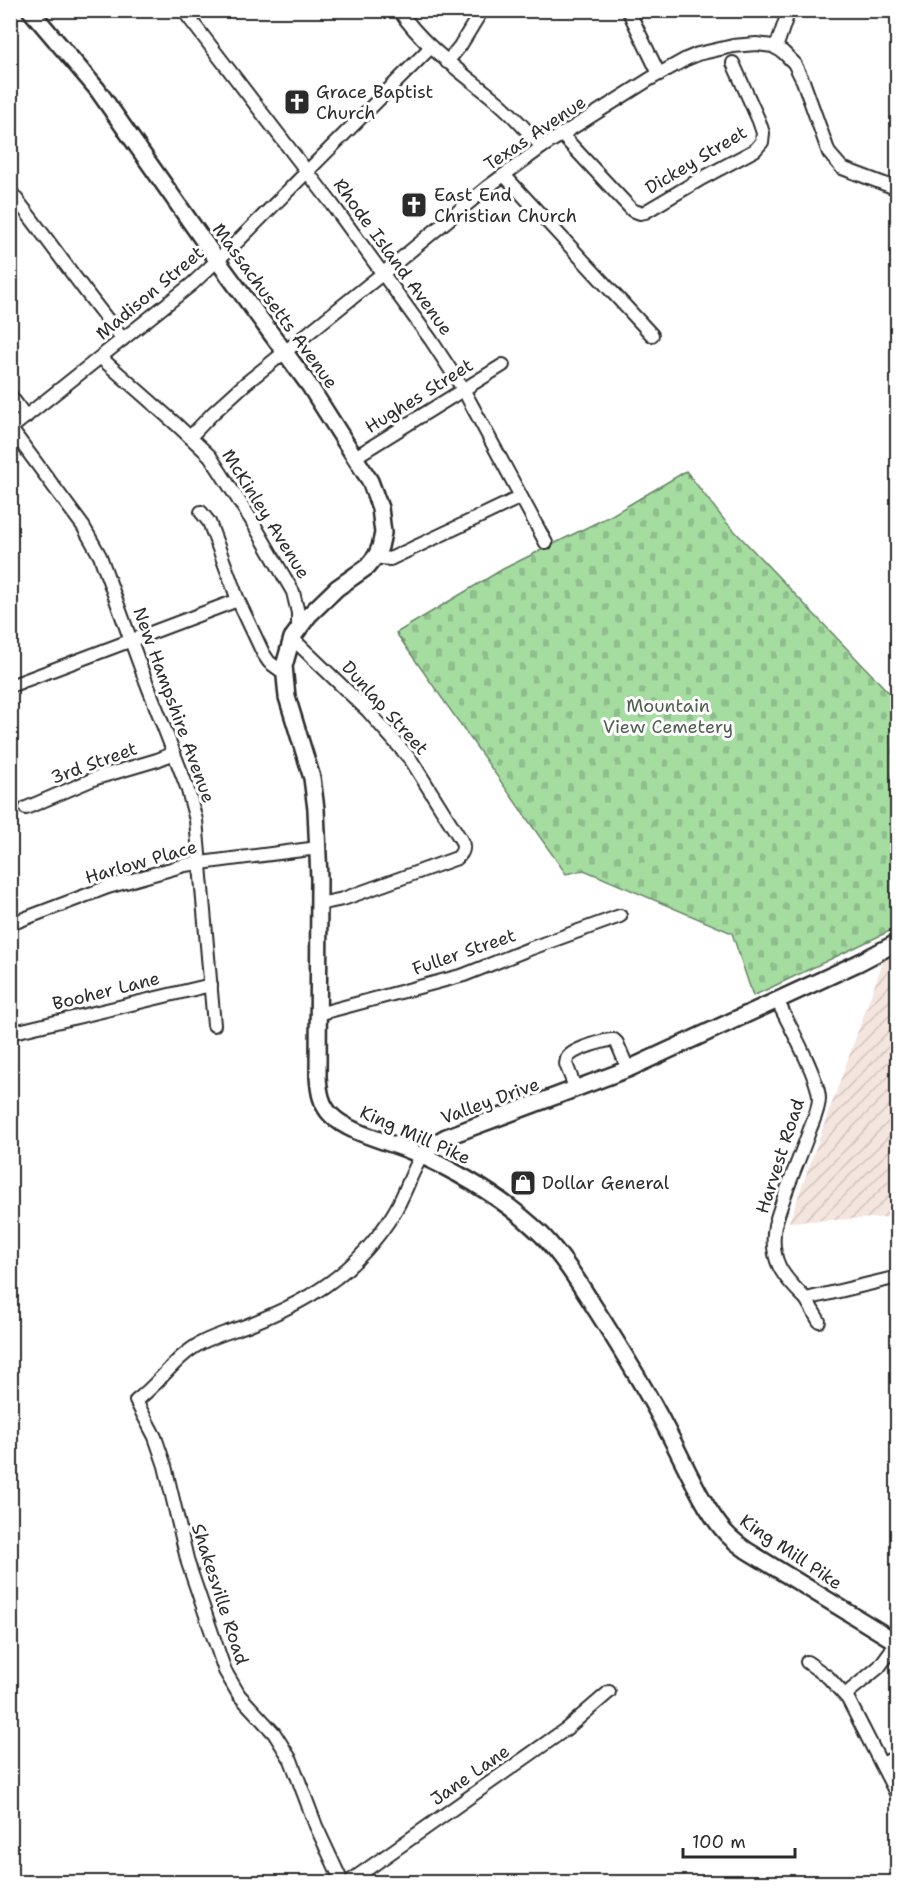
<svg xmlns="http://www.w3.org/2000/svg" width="908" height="1893" font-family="'Shantell Sans',sans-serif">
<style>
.industrial{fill:url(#industrial-furrows)}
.cemetery{fill:url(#cemetery-stones);stroke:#688466;stroke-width:1.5}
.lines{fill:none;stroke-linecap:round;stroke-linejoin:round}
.stream{stroke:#618a9b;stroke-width:2}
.minor-casing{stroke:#2b2b2b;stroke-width:16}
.major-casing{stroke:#2b2b2b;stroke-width:20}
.minor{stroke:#fff;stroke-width:12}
.major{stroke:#fff;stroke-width:15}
.labels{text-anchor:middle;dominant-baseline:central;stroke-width:6;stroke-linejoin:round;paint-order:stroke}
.poi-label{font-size:18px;fill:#2b2b2b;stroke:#fff;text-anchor:start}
.street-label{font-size:18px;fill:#2b2b2b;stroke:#fff}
.park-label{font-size:18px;fill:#50604e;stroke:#fff}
</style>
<defs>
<pattern id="industrial-furrows" width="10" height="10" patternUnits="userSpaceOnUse" patternTransform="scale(1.5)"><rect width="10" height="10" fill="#f4e5de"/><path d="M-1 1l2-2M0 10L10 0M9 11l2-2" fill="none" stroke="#d1c5bf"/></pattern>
<pattern id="cemetery-stones" width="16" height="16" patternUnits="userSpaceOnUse" patternTransform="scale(1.5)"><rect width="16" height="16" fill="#a5dda1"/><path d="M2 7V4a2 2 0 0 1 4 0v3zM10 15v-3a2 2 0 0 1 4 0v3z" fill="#8ebe8b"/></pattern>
</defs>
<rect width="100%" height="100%" fill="#fff"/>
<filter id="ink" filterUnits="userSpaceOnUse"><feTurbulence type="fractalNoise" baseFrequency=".0167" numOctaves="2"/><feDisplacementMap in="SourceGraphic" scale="12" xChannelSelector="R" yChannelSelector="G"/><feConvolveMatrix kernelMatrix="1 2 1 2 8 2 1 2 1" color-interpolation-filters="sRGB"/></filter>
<g filter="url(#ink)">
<polygon class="industrial" points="897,952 897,1217 789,1222 883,962"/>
<polygon class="cemetery" points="686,471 725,521 897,701 896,928 753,996 732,933 584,870 566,874 396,633 503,569 612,515"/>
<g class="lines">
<polyline class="stream" points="898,73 896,92 898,97"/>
<g class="minor-casing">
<g id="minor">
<polyline points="183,10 332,204 431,340 463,389 546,543"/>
<path d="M399 10C423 46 460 71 493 98 511 112 526 130 542 147"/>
<polyline points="628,10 659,74"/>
<polyline points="776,48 789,10"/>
<polyline points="447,62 460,46 482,10"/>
<polyline points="561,134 632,210 640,213 645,212 699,180 755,150 762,142 763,133 759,121 733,63"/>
<polyline points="504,175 652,335"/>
<path d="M10 191C49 240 83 291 123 339"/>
<polyline points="101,358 176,424 210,456 252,521 293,592 298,613 298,629"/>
<polyline points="10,395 26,417"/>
<polyline points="10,429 192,284 239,240 431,47"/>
<polyline points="11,429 83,526 100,556 142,671 187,787 196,820 214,1025"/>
<polyline points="190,437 213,413 246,383 397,262 489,186 542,147 650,79 686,59 698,54 733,46 756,44 773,46 783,52 794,63 803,81 829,153 842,168 898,189"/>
<polyline points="355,457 503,365"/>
<polyline points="201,512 209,522 238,600 263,653 269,662 284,673"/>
<polyline points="376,556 382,558 390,559 521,497"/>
<path d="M292 638 368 711 411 760 461 840C465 847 463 853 457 858L343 899 319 904"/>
<polyline points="10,686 238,600"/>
<polyline points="26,808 96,778 157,760 174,753"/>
<polyline points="13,923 108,887 185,865 318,848"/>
<path d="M777 1000C787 1021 818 1076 819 1098 819 1109 814 1119 810 1129 799 1161 784 1192 775 1225 769 1260 782 1276 806 1299L898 1277"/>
<polyline points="318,1014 464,975 529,949 620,916"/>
<polyline points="10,1033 211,985"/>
<path d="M576 1090 566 1064C567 1060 566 1058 570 1055 576 1049 606 1039 614 1040L617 1043 628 1069"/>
<polyline points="806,1299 819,1321"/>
<polyline points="807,1662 828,1677 848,1699 898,1797"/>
<polyline points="845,1695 879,1667 898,1641"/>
<polyline points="882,1764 898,1756"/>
<path d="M342 1882 316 1826 291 1760 274 1733 239 1695 225 1671 188 1563 165 1466 155 1437 136 1401C160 1383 175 1357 201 1343 216 1335 232 1331 248 1325 293 1307 333 1287 366 1250 380 1234 394 1216 402 1197 409 1183 413 1169 422 1156"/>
<polyline points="349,1882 566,1729 609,1692"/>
</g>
</g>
<g class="major-casing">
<g id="major">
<path d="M30 10 97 89 217 260 309 385 370 481 380 508 383 533 380 547 376 556 367 567 337 588 309 615 292 638 284 666 287 697 312 778 316 809 319 879 318 1077C319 1091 321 1105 331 1115 350 1134 388 1141 413 1152 461 1173 505 1199 542 1235 562 1256 578 1281 593 1305 620 1347 646 1389 669 1434 684 1462 704 1509 725 1532 731 1539 738 1544 746 1550L898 1643"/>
<polyline points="422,1156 437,1142 446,1137 628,1069 858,963 898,942"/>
</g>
</g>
<use href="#minor" class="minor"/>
<use href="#major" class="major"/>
</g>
</g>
<defs>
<g id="church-square" transform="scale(1.35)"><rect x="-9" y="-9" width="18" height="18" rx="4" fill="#2b2b2b" stroke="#fff"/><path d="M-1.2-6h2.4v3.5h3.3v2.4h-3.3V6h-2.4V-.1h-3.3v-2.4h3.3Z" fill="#fff"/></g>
<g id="shop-square" transform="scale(1.35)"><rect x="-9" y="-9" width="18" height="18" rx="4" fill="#2b2b2b" stroke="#fff"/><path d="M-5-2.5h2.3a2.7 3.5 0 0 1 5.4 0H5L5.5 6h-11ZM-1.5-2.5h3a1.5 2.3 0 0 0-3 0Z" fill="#fff"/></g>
</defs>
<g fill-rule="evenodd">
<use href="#church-square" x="297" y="102"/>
<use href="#church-square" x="414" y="205"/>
<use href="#shop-square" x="523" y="1183"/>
</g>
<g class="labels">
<g class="poi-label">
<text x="316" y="92">Grace Baptist<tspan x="316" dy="21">Church</tspan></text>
<text x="434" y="195">East End<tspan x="434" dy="21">Christian Church</tspan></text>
<text x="542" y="1183">Dollar General</text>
</g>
<g class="street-label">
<text transform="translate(535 133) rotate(-34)">Texas Avenue</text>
<text transform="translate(696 160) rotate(-31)">Dickey Street</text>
<text transform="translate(393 257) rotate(54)">Rhode Island Avenue</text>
<text transform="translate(150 293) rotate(-40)">Madison Street</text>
<text transform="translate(275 306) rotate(54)">Massachusetts Avenue</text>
<text transform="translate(419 396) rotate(-32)">Hughes Street</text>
<text transform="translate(266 514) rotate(58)">McKinley Avenue</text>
<text transform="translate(174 705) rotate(70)">New Hampshire Avenue</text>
<text transform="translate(385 708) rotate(48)">Dunlap Street</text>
<text transform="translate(94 763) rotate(-20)">3rd Street</text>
<text transform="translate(141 862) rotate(-16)">Harlow Place</text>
<text transform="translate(464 952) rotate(-19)">Fuller Street</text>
<text transform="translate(106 991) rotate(-14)">Booher Lane</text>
<text transform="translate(490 1101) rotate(-20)">Valley Drive</text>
<text transform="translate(415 1135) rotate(24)">King Mill Pike</text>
<text transform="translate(780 1156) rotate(-72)">Harvest Road</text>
<text transform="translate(791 1552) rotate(34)">King Mill Pike</text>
<text transform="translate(220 1594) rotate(72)">Shakesville Road</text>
<text transform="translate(470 1775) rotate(-35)">Jane Lane</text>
</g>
<g class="park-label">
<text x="668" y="706">Mountain<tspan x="668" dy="21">View Cemetery</tspan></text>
</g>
</g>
<rect width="908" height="1893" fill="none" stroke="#fff" stroke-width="36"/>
<rect x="18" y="18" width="872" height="1857" fill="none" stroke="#2b2b2b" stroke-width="2" filter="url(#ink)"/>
<path d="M683 1848v9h112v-9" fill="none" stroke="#2b2b2b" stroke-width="3"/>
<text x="692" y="1848" font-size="18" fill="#2b2b2b" stroke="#ffffff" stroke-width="4.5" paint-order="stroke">100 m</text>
</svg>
